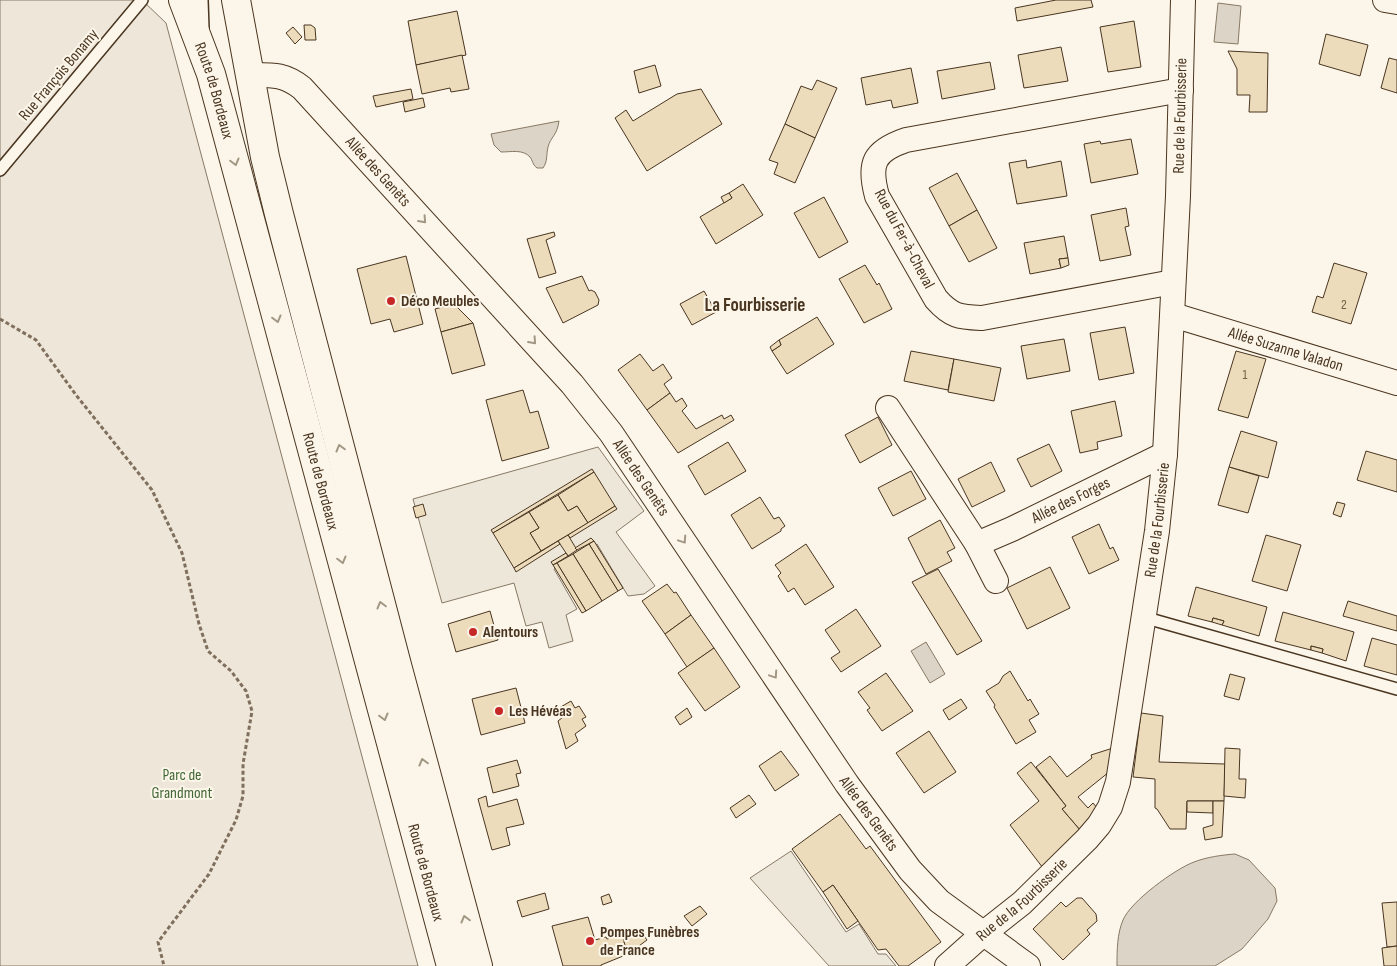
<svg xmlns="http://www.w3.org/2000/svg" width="1397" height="966" font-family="'Sofia Sans Condensed',sans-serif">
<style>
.green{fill:#ede6d9;stroke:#887966}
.parking{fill:#ede7d9;stroke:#887966}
.water{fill:#dcd4c6;stroke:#887966}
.building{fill:#ecdcbc;stroke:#4a3520}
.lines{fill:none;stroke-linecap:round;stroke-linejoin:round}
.lane-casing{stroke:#4a3520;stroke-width:14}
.street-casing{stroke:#4a3520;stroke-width:26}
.primary-casing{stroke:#4a3520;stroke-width:30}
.path{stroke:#7f6f5c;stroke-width:3;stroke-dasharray:4 2.5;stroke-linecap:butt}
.lane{stroke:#fbf6e9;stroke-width:11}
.street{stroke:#fbf6e9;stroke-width:24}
.primary{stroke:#fbf6e9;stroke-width:28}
.oneway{stroke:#a29684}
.poi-dot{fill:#c62828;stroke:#fbf6e9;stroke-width:2}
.labels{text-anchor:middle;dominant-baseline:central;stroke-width:4;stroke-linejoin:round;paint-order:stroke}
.number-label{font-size:14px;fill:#725f47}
.street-label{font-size:16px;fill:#4a3520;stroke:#fbf6e9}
.poi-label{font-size:16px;font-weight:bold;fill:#4a3520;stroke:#fbf6e9;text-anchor:start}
.park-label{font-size:16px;fill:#436837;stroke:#fbf6e9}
.quarter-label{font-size:19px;font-weight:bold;fill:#4a3520;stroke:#fbf6e9}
</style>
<rect width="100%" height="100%" fill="#fbf6e9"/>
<polygon class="green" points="0,0 142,0 166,23 418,966 0,966"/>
<g class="parking">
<polygon points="598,447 644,511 616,532 655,586 644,594 628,596 597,544 554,569 577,609 566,615 573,641 549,648 542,622 526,626 514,583 442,603 413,499"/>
<polygon points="791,851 846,932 859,924 878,954 886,954 896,966 829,966 750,878"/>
</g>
<g class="water">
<polygon points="1218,3 1241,6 1238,44 1214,42"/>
<path d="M559 121C557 136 551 136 548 147 546 155 548 161 543 168H537C532 164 533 161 530 157 523 149 511 152 501 152L494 145 491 134Z"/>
<polygon points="926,642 945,674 930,683 911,651"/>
<path d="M1235 854 1249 860 1275 888 1277 901 1268 919 1242 949 1215 966H1117C1117 951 1117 934 1123 920 1131 901 1175 869 1194 862 1207 857 1222 855 1235 854Z"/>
</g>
<g class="building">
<polygon points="1056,0 1091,0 1093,7 1017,21 1015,8"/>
<polygon points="457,11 466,55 416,65 408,21"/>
<polygon points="1134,21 1141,67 1108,72 1100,27"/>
<polygon points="304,25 311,25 315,28 316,40 305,40"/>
<polygon points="293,27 302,37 295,44 286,33"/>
<polygon points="1326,34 1368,45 1360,76 1319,64"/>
<polygon points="1061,47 1068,81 1024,88 1018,55"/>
<polygon points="1228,51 1268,53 1267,112 1249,112 1250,95 1237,95 1237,69"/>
<polygon points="462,55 469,89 451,92 450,88 422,94 416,65"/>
<polygon points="1389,58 1397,60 1397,93 1381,88"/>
<polygon points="990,62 995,89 942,99 937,71"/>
<polygon points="655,65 661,86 639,93 634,71"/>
<polygon points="911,68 918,103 893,108 891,100 866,105 861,78"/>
<polygon points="817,80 837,88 815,138 785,124 801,86 812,90"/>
<polygon points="411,89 413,99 376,107 373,96"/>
<polygon points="701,89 722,124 647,171 615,118 626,110 633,121 677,94"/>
<polygon points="423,98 425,107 405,112 403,102"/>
<polygon points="785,124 815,138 795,183 774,174 778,163 769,160"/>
<polygon points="1131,139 1138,174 1091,183 1084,144 1100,141 1101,144"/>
<polygon points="1026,160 1027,168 1061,161 1067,196 1017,204 1009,163"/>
<polygon points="957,173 977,210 949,226 929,188"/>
<polygon points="743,184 763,215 716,244 700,217 732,198 729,193"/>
<polygon points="729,193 732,198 724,203 721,197"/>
<polygon points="824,197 848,242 819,258 794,213"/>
<polygon points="1126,208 1129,226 1125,227 1131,255 1100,261 1091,215"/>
<polygon points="977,210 997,248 969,262 949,226"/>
<polygon points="554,232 555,236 546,240 556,273 539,278 527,239"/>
<polygon points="1064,236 1068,258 1059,259 1061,268 1030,274 1024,243"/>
<polygon points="406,256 423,324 394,332 390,319 371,324 357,269"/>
<polygon points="1068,258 1069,265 1061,268 1059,259"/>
<polygon points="1334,263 1367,273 1351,324 1312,312 1317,296 1323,298"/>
<polygon points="865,265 877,285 879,283 892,309 864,323 839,279"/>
<polygon points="582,276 589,291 591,290 595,292 599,300 598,305 563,323 546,288"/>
<polygon points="704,291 716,312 692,325 680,304"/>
<polygon points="454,304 473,323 441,332 435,309"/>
<polygon points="817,317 834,344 787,374 772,351 781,345 779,340"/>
<polygon points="473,323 485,365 452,374 441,332"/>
<polygon points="1125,327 1134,373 1099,380 1090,333"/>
<polygon points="1064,339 1070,371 1027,379 1021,346"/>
<polygon points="779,340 781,345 772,351 770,347"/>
<polygon points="911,351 954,359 948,390 904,381"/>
<polygon points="1236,351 1266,359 1248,418 1218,410"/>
<polygon points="640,354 653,371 663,364 672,378 664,384 670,393 647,410 618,370"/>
<polygon points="954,359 1001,368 994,401 948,392"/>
<polygon points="523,390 530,413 538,411 549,448 502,461 486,400"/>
<polygon points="670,393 676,402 682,398 687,406 682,411 696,429 722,415 724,419 731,415 734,420 678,453 647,410"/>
<polygon points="1115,401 1122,436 1097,442 1098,449 1080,453 1071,411"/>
<polygon points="878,417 892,445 860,463 845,435"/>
<polygon points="1241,431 1277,442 1268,478 1229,467"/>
<polygon points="728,442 746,471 705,495 688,466"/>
<polygon points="1049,444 1062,471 1031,487 1017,459"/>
<polygon points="1366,451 1397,460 1397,492 1357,480"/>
<polygon points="991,462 1005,491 972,507 958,479"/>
<polygon points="1229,467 1259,476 1248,513 1218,505"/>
<polygon points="592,469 594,472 493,533 491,530"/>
<polygon points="911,471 926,499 893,516 878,488"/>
<polygon points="594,472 615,506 588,523 577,506 568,511 558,495"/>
<polygon points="558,495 568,511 577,506 588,523 541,551 530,533 539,528 529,512"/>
<polygon points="760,497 774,519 779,517 785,526 781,529 781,531 752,549 731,515"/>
<polygon points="1337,502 1345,504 1341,517 1333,514"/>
<polygon points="423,504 426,515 416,518 413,507"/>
<polygon points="615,506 617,509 570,538 568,535"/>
<polygon points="529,512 539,528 530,533 541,551 514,568 493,533"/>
<polygon points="940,520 955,548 947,552 952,561 926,574 908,538"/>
<polygon points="1099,524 1110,549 1113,547 1119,560 1089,574 1072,537"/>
<polygon points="568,535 577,550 568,556 558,541"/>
<polygon points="1266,535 1301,545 1287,591 1252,581"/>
<polygon points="591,538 594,541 577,550 575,548"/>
<polygon points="558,541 560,544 516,572 514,568"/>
<polygon points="594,541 623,588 618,591 589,544"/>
<polygon points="589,544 618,591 602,601 573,554"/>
<polygon points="806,544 834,587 805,605 794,588 788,592 778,576 781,573 775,565"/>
<polygon points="566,553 568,556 553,565 551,562"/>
<polygon points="573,554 602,601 586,611 557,563"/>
<polygon points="557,563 586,611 582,613 553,565"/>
<polygon points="1050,567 1070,608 1027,629 1007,588"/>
<polygon points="938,569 982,641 957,655 912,582"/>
<polygon points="667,584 674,593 676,592 691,615 665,634 642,601"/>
<polygon points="1196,587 1267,607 1259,636 1222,625 1224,621 1213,618 1212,622 1188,616"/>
<polygon points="1348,601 1397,616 1397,631 1343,616"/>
<polygon points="856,609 881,646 841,672 831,658 840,652 825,630"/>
<polygon points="490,611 498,640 456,652 448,624"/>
<polygon points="1283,612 1354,632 1346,661 1322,653 1323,649 1311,646 1311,650 1275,641"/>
<polygon points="691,615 714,648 687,667 665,634"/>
<polygon points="1213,618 1224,621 1222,625 1212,622"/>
<polygon points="1372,638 1397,645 1397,675 1364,666"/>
<polygon points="1311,646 1323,649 1322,653 1311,650"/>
<polygon points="714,648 740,687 705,711 678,673"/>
<polygon points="1010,671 1028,701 1030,699 1039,714 1029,720 1036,732 1016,744 994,707 995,705 986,691 999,683 1003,676"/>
<polygon points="886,673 913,711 882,731 867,710 870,708 858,692"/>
<polygon points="1230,674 1245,678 1239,700 1224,696"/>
<polygon points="516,688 525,723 481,735 472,699"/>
<polygon points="961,699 967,708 949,720 943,710"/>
<polygon points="571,701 575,708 579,706 586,717 582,719 586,726 575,734 578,741 566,749 558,721 563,717 559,708"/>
<polygon points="687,708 692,717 680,725 675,717"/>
<polygon points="1141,713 1163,716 1159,762 1225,764 1224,801 1187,801 1186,829 1170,829 1157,809 1155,808 1155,779 1133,777"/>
<polygon points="929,731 956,772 924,793 896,753"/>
<polygon points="1113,748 1109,772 1078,797 1088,808 1093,803 1098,809 1080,830 1062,809 1066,806 1036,767 1050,756 1067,777 1092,758 1091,755"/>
<polygon points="1225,748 1240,749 1239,779 1246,779 1245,798 1224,796"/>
<polygon points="781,751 799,775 775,791 759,766"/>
<polygon points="517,760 521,773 516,774 519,786 493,793 487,768"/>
<polygon points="1031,762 1066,806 1062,809 1080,830 1043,868 1010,825 1039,801 1017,773"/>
<polygon points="749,795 756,804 736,818 730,808"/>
<polygon points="486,796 488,807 517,799 524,824 506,828 510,845 492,850 478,799"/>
<polygon points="1187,801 1213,801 1213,813 1187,812"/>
<polygon points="1213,801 1224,801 1222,837 1205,840 1203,828 1213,825"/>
<polygon points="840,814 866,849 870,846 941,942 908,966 899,966 886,949 878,950 833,885 823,892 792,849"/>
<polygon points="833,885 858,921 847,929 823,892"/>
<polygon points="545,893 549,909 522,917 517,901"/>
<polygon points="609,894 612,902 603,905 601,897"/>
<polygon points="1077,898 1082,898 1096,914 1097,921 1087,930 1090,934 1063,960 1033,929 1061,902 1066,907"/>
<polygon points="1397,902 1397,946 1387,947 1382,903"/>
<polygon points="700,906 707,914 692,926 684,916"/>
<polygon points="588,917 595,940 606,937 607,939 622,935 628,954 601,965 601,966 563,966 552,926"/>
<polygon points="640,930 647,940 628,954 624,942"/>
<polygon points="1397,946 1397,966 1384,966 1382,948"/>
</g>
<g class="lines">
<g class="lane-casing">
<g id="lane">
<polyline points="202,0 203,28"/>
<polyline points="0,170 142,0"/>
<polyline points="1143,617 1397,689"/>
</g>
</g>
<g class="street-casing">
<g id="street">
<polyline points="1385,0 1397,2"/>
<path id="s1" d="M250 75C273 75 284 74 302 88L572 384 611 433 847 784 910 870 939 901 1028 966"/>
<path d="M1173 282 982 318C960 317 952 317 936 299L877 196C868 163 874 151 906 140L1181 90"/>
<path id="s2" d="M1173 315 1397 383"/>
<path id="s3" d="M888 408 977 544 1012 529 1165 454"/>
<polyline points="977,544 996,581"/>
<path id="s4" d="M947 966 984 933 1022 903 1087 839 1099 825 1110 807 1118 782 1157 531 1165 454 1178 196 1183 0"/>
</g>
</g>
<g class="primary-casing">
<g id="primary">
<path id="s5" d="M183 0 211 74 451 966"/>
<polyline points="236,0 265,157 279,214 397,665 478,966"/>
</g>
</g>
<polyline class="path" points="0,319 36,340 76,395 152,490 182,553 199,624 208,651 231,671 246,691 252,711 243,764 243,796 236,820 209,874 158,942 164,966"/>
<use href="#lane" class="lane"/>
<use href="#street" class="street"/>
<use href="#primary" class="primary"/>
</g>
<defs><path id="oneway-chevron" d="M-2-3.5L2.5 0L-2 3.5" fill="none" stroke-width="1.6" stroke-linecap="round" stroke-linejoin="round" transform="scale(1.25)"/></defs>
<g class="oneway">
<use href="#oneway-chevron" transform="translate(235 162) rotate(75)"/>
<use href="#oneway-chevron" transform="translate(423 220) rotate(48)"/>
<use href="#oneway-chevron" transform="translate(277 319) rotate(75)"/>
<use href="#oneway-chevron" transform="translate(533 341) rotate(48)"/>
<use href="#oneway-chevron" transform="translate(340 448) rotate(-105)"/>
<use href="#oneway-chevron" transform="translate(683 540) rotate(56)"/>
<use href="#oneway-chevron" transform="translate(342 560) rotate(75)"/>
<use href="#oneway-chevron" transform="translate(381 605) rotate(-105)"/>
<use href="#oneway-chevron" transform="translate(774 675) rotate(56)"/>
<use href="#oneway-chevron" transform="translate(384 717) rotate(75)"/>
<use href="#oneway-chevron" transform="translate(423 762) rotate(-105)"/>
<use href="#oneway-chevron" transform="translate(465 919) rotate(-105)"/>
</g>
<g class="poi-dot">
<circle cx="391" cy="301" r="5"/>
<circle cx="473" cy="632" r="5"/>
<circle cx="499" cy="711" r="5"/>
<circle cx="590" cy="941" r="5"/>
</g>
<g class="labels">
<g class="number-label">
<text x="1344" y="304">2</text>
<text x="1245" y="374">1</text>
</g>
<g class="street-label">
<text transform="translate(59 75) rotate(-50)">Rue François Bonamy</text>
<text stroke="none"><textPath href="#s5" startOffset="96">Route de Bordeaux</textPath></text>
<text stroke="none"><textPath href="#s4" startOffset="925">Rue de la Fourbisserie</textPath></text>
<text stroke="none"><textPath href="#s1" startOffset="168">Allée des Genêts</textPath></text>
<text transform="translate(904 239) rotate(62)">Rue du Fer-à-Cheval</text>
<text stroke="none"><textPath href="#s2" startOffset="118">Allée Suzanne Valadon</textPath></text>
<text stroke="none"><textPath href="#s1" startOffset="572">Allée des Genêts</textPath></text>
<text stroke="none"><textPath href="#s5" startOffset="501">Route de Bordeaux</textPath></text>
<text stroke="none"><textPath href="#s3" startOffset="266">Allée des Forges</textPath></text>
<text stroke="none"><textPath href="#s4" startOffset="520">Rue de la Fourbisserie</textPath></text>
<text stroke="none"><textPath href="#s1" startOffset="978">Allée des Genêts</textPath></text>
<text stroke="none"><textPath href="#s5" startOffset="906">Route de Bordeaux</textPath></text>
<text stroke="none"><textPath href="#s4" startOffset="100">Rue de la Fourbisserie</textPath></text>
</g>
<g class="poi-label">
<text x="401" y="301">Déco Meubles</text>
<text x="483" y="632">Alentours</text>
<text x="509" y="711">Les Hévéas</text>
<text x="600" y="932">Pompes Funèbres<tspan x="600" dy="18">de France</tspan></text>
</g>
<g class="park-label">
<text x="182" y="775">Parc de<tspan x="182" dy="18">Grandmont</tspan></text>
</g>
<g class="quarter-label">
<text x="755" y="305">La Fourbisserie</text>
</g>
</g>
</svg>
